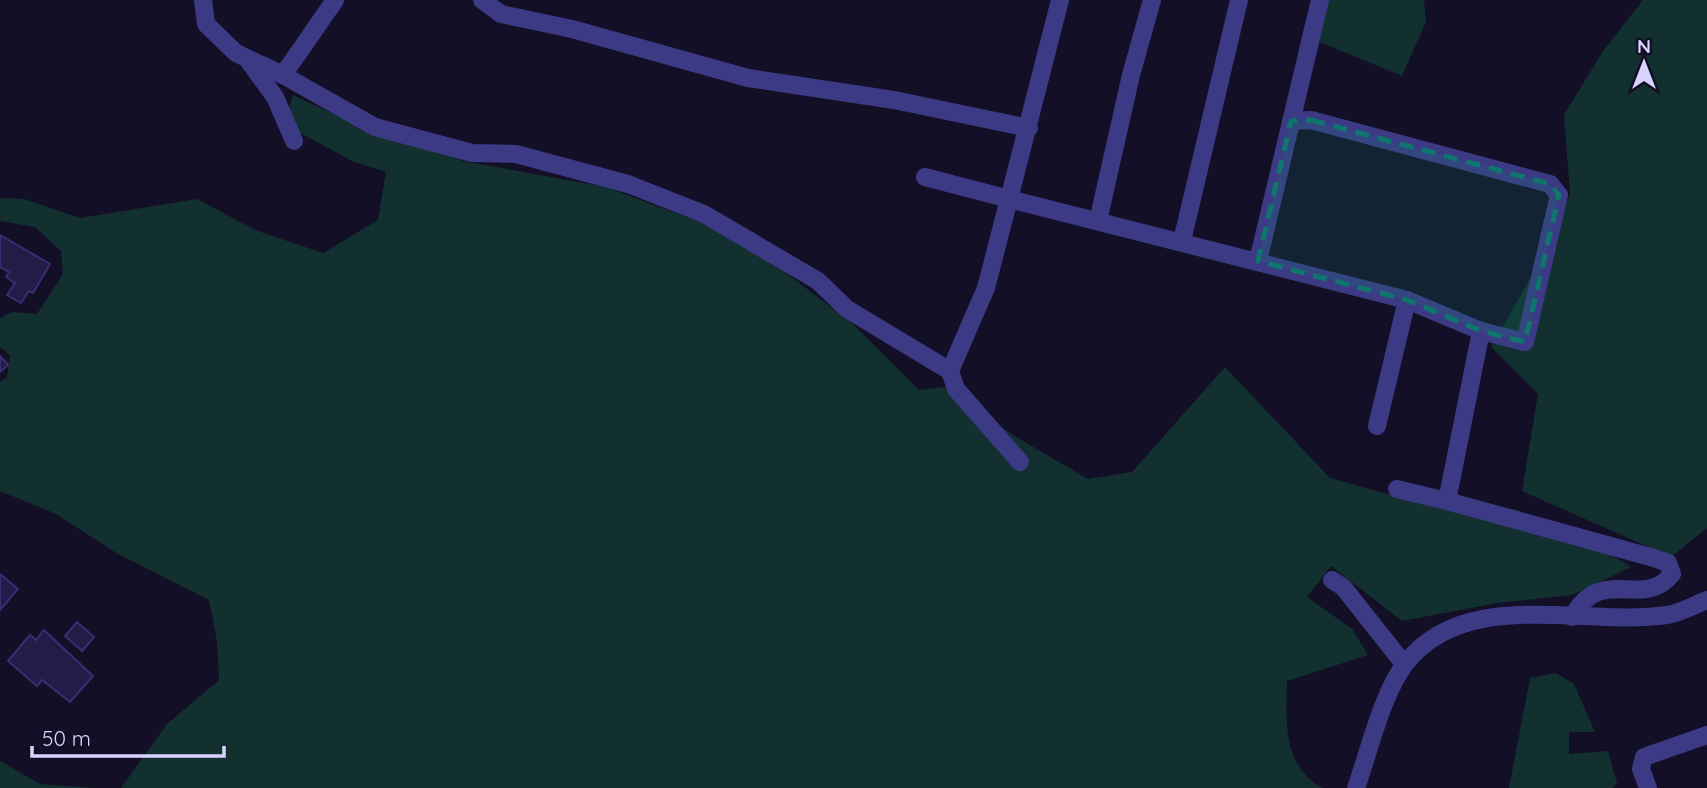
<svg xmlns="http://www.w3.org/2000/svg" width="1707" height="788" font-family="Quicksand,sans-serif">
<style>
.green{fill:#12302f}
.building{fill:#241b47;stroke:#3b2d73;stroke-width:2}
.lines{fill:none;stroke-linecap:round;stroke-linejoin:round}
.minor{stroke:#3d3a85;stroke-width:18}
.marked{fill:#0f766e;fill-opacity:0.2;stroke:#0f766e;stroke-width:5;stroke-dasharray:14 9;stroke-linejoin:round}
</style>
<rect width="100%" height="100%" fill="#130f26"/>
<g class="green">
<polygon points="1315,0 1424,0 1426,22 1402,76 1310,38"/>
<polygon points="1643,0 1707,0 1707,528 1671,557 1522,491 1538,394 1491,347 1550,244 1570,194 1564,115 1603,51"/>
<path d="M293 95 340 117 463 161 606 187 708 225 781 269 854 325 919 390 944 387 1013 435 1088 479 1132 472 1225 367 1330 478 1391 495 1476 509H1515L1585 539 1631 567 1572 595 1498 603 1402 621 1331 566 1307 597 1352 629 1368 655 1287 681C1286 721 1282 767 1323 788H121L167 724 219 680 217 641 209 600 118 554 56 514 0 491V382L7 377 10 355 0 347V318L12 312 37 314 63 274 61 251 35 227 0 221V198L24 199 80 218 197 199 255 230 323 253 378 220 386 172 352 161 284 124Z"/>
<polygon points="1556,673 1574,684 1595,732 1569,732 1569,754 1608,751 1617,783 1613,788 1509,788 1530,678"/>
<polygon points="0,761 40,784 94,788 0,788"/>
</g>
<g class="building">
<polygon points="0,235 50,264 33,293 29,291 21,303 7,295 15,283 6,277 9,272 0,267"/>
<polygon points="0,356 8,365 0,372"/>
<polygon points="0,574 18,589 0,610"/>
<polygon points="77,622 94,637 82,651 65,636"/>
<polygon points="44,630 93,676 70,702 42,680 37,686 8,661 30,635 36,640"/>
</g>
<g class="lines">
<g class="minor">
<polyline points="203,0 206,24 236,53 283,75 335,0"/>
<polyline points="482,0 501,14 572,29 748,78 894,100 1029,128"/>
<path d="M1060 0 1009 199 1407 300 1481 331 1447 501 1654 558 1668 563 1672 574C1643 611 1602 563 1572 617"/>
<polyline points="248,60 275,97 294,141"/>
<polyline points="283,75 375,127 472,153 516,154 628,184 704,214 818,281 847,309 950,371 986,288 1009,199 925,177"/>
<polyline points="1291,121 1311,120 1550,184 1559,195 1525,342 1481,331"/>
<polyline points="1098,221 1131,75 1152,0"/>
<polyline points="1182,241 1239,0"/>
<polyline points="1258,261 1320,0"/>
<polyline points="950,371 956,389 1020,462"/>
<polyline points="1377,426 1407,300"/>
<polyline points="1397,489 1447,501"/>
<polyline points="1332,580 1343,587 1404,664"/>
<path d="M1356 788C1369 752 1382 694 1405 664 1465 586 1583 627 1667 615 1681 613 1694 605 1707 600"/>
<polyline points="1648,788 1641,769 1644,757 1707,735"/>
</g>
</g>
<path class="marked" d="M1311 120 1550 184 1559 195 1525 342 1481 331 1407 300 1258 261 1291 121Z"/>
<g transform="translate(1644 63)" stroke="#130f26" stroke-width="5" paint-order="stroke">
<path d="M0-5L12 26L0 18L-12 26Z" fill="#d9d4ff"/>
<text y="-10" font-size="19" font-weight="bold" text-anchor="middle" fill="#d9d4ff">N</text>
</g>
<path d="M32 746v10h192v-10" fill="none" stroke="#d9d4ff" stroke-width="3.5"/>
<text x="42" y="746" font-size="21" fill="#d9d4ff" stroke="#130f26" stroke-width="5" paint-order="stroke">50 m</text>
</svg>
